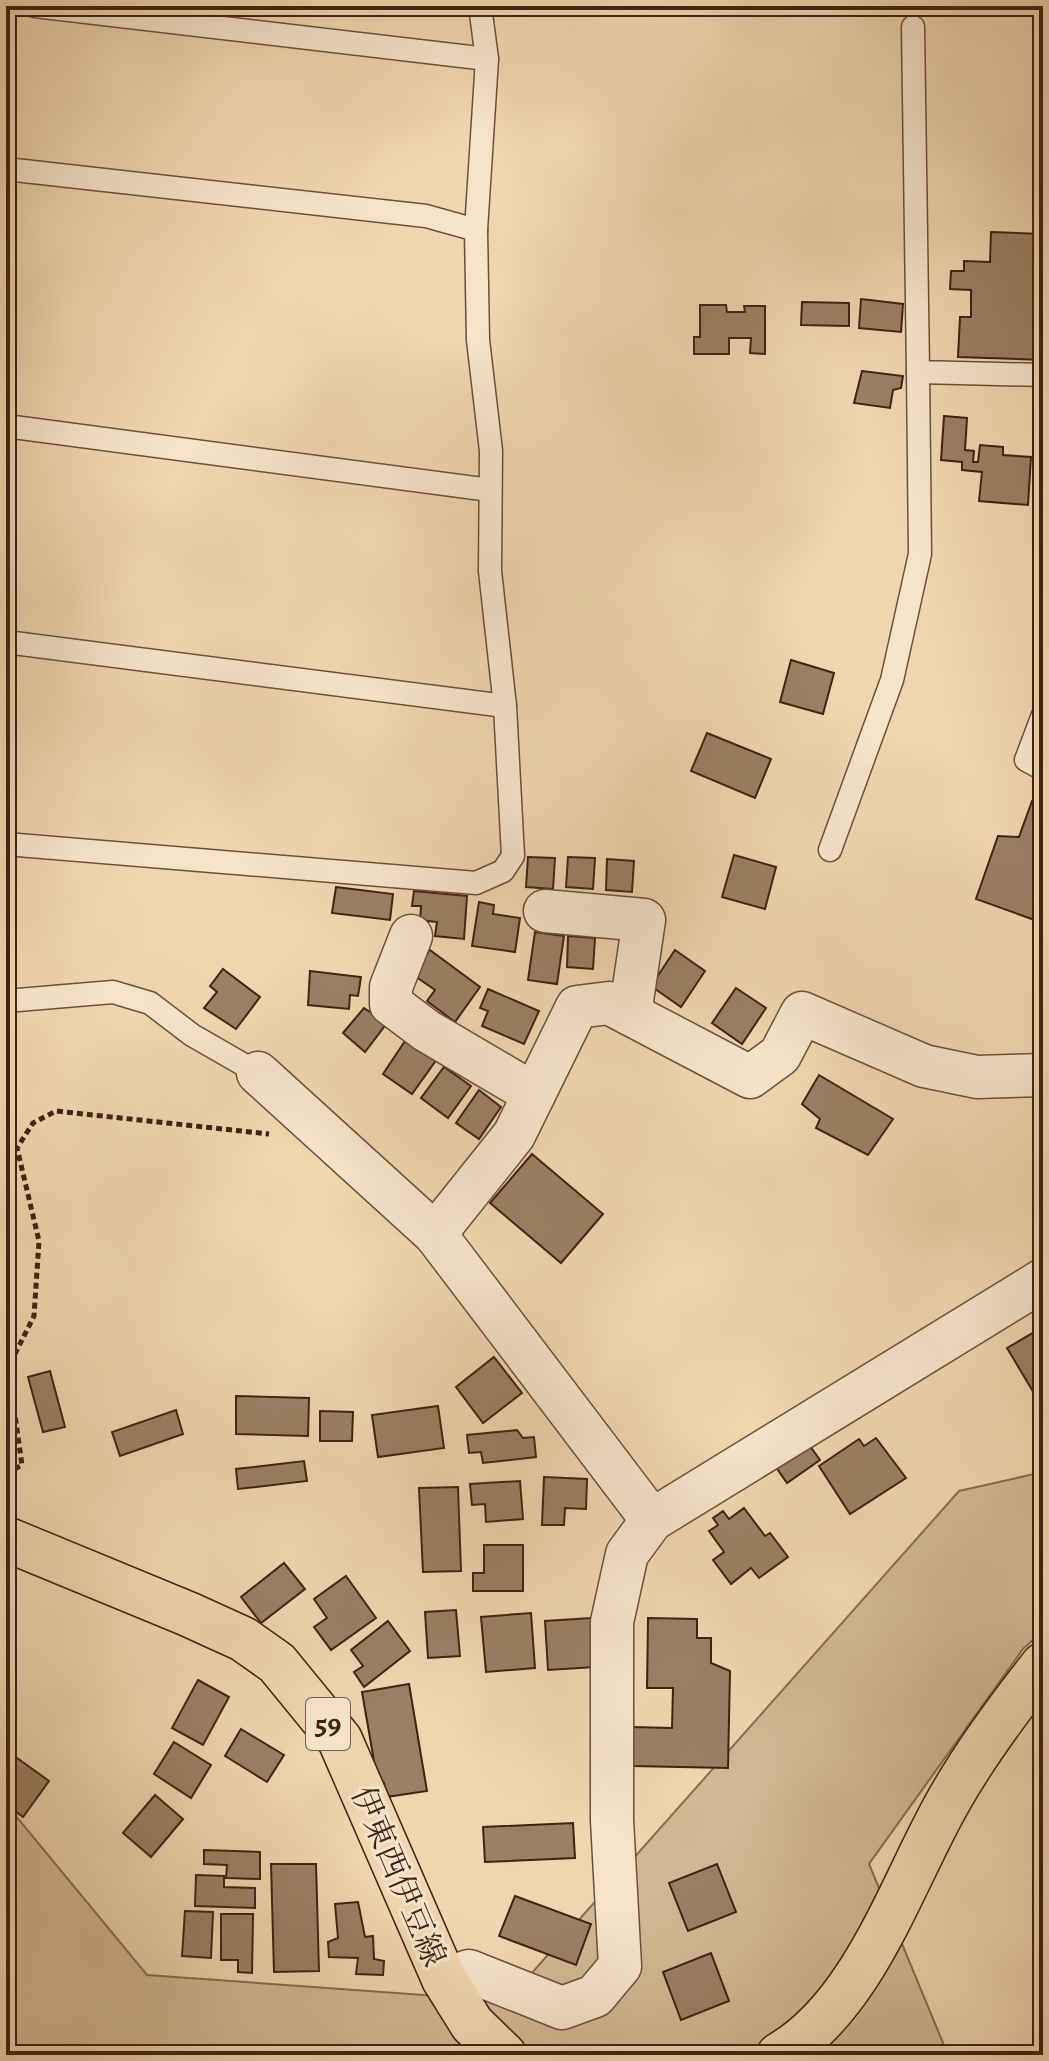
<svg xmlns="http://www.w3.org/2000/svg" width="1049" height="2061" font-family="Alegreya,'Noto Serif JP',serif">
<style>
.green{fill:#d2b794;stroke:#8a6c54;stroke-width:2}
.building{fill:#9c7f64;stroke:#412213;stroke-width:2}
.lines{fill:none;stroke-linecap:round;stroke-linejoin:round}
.lane-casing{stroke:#6d4f3a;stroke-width:25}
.street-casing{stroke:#6d4f3a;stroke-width:45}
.primary-casing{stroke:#412213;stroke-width:47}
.path{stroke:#412213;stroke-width:5;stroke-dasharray:6 4;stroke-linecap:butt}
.lane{stroke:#f5e4cb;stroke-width:22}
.street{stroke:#f5e4cb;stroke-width:42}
.primary{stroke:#f0d5af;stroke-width:44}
.labels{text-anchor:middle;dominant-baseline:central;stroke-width:6;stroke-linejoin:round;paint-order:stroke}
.shield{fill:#f5e4cb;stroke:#775c4a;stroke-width:2}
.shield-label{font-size:30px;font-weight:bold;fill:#412213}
.street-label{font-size:32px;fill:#412213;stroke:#f5e4cb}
</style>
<rect width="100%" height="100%" fill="#f0d5af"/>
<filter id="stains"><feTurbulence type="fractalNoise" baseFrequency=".0025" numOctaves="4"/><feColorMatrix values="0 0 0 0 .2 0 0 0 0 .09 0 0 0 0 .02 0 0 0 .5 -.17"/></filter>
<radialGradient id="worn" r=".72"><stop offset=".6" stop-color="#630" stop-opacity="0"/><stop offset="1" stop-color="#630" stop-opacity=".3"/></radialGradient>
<polygon class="green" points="1043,1472 1043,1631 1023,1649 869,1864 948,2055 6,2055 6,1804 147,1975 507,2001 959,1491"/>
<g class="building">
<polygon points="991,232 1043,234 1043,360 958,357 960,317 971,317 971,290 950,289 951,271 964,271 964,261 990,262"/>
<polygon points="861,299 903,304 901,332 859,328"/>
<polygon points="802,302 849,303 849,326 801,325"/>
<polygon points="700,305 726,305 727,312 745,312 744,306 765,306 765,354 750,353 751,338 729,338 729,354 694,354 694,337 700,337"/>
<polygon points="862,371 903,376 901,388 893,390 890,408 854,403"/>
<polygon points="944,416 967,418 965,450 974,451 973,462 978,462 980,445 1003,447 1003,455 1031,457 1028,505 979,501 982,472 962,470 962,462 941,460"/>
<polygon points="791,660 834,673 823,714 780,702"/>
<polygon points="707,733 771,759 755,798 691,771"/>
<polygon points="1032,801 1043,805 1043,923 976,899 998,836 1019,837"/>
<polygon points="734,855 776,867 765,909 722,897"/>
<polygon points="528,857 555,858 553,889 526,887"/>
<polygon points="568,857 595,858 593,889 566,887"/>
<polygon points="607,859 634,861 632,892 606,890"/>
<polygon points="336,887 393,894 390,920 332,913"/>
<polygon points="414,891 467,896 464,939 435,936 437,922 420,920 421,906 412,906"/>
<polygon points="479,902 494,905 493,914 520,918 515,952 472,946"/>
<polygon points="535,932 564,936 557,984 528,980"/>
<polygon points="568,936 595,938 593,969 567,967"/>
<polygon points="430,950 480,987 455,1022 427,1001 435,990 412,974"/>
<polygon points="675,950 705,971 681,1007 651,986"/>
<polygon points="223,969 260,997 236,1029 204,1008 217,992 210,986"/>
<polygon points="310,971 361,977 358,996 350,995 349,1009 308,1005"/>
<polygon points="736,988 766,1008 742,1044 712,1023"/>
<polygon points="488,989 539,1011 524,1044 482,1026 488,1011 480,1008"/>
<polygon points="364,1008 387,1023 365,1052 343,1033"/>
<polygon points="407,1038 437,1059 412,1094 383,1074"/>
<polygon points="444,1067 471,1086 448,1118 421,1098"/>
<polygon points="819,1075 893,1119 868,1155 816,1128 820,1119 802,1104"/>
<polygon points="479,1090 501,1107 479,1139 456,1123"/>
<polygon points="532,1154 603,1214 561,1263 490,1203"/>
<polygon points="1043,1327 1043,1387 1034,1393 1007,1348"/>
<polygon points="494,1357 522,1393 483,1423 456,1387"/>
<polygon points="50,1371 65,1427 43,1432 28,1377"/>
<polygon points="236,1396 309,1398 308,1436 236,1434"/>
<polygon points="438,1406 444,1448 378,1457 372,1415"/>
<polygon points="176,1410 183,1434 120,1456 112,1432"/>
<polygon points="320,1411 353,1412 352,1441 320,1441"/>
<polygon points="517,1430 523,1438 534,1437 536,1457 483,1463 481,1452 469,1453 467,1435"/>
<polygon points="876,1438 906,1478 850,1514 819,1466 859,1439 864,1446"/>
<polygon points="805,1439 820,1460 787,1483 773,1463"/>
<polygon points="304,1461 307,1481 238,1489 236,1469"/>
<polygon points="544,1477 587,1479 586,1509 565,1508 564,1525 542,1525"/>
<polygon points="520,1481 523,1519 486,1522 485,1504 472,1505 470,1484"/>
<polygon points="458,1487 461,1571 423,1572 419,1488"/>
<polygon points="744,1508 765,1536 770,1533 788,1557 759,1578 751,1568 731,1584 713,1560 724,1552 709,1531 718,1525 713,1518 723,1511 729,1519"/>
<polygon points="484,1545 523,1545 523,1591 473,1591 473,1573 484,1573"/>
<polygon points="284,1563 305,1589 261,1623 241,1597"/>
<polygon points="346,1576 376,1618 331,1650 314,1627 327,1618 314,1599"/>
<polygon points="456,1610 460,1656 428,1658 425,1612"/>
<polygon points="531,1613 535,1668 486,1672 481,1617"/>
<polygon points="591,1618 595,1667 548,1670 545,1621"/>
<polygon points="648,1618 697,1619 697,1638 711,1638 711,1663 730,1671 728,1768 632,1766 632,1727 672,1728 673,1688 647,1688"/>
<polygon points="388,1621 410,1651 364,1687 354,1672 363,1666 351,1650"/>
<polygon points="198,1680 229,1697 203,1745 172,1728"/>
<polygon points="409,1684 427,1791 386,1797 384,1783 378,1784 362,1692"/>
<polygon points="241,1729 284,1755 267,1782 225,1756"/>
<polygon points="174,1742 211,1765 191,1798 154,1774"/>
<polygon points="6,1750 49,1781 23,1817 6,1804"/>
<polygon points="155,1795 183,1819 151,1857 123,1833"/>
<polygon points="573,1823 575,1858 485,1862 483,1827"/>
<polygon points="204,1850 260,1852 260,1879 226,1878 227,1865 204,1864"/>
<polygon points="271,1864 316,1864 319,1971 274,1972"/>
<polygon points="717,1864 736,1912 688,1931 669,1883"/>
<polygon points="196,1875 224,1876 224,1887 255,1888 255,1908 195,1906"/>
<polygon points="515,1896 591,1924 576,1965 499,1936"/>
<polygon points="358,1902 365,1937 373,1936 374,1959 384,1961 383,1975 356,1974 358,1958 329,1957 328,1942 338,1938 335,1904"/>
<polygon points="185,1911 213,1912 211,1958 182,1956"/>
<polygon points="221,1914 253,1914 252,1973 238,1972 238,1960 221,1960"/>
<polygon points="711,1953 729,2001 681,2020 663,1972"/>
</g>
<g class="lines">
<g class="lane-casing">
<g id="lane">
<polyline points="35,6 487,59"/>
<polyline points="913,27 918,372 1043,375"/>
<polyline points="6,169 426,216 476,230 478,340 491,451 490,571 505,706 513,856 503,871 476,883 6,844"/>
<polyline points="476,230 487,59 480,6"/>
<polyline points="6,426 490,490"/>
<polyline points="6,642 505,706"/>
<polyline points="1043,715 1026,760 1043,769"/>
<polyline points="830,850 892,680 920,554 918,372"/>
<polyline points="6,1001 113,992 150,1003 192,1035 258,1073"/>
</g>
</g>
<g class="street-casing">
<g id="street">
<polyline points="545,911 644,920 630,1014"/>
<polyline points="411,936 391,987 391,1004 427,1031 534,1094"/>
<polyline points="258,1073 435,1234 652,1520"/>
<polyline points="435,1234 514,1135 577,1007 609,1003 750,1077 780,1055 802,1013 924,1066 977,1077 1043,1075"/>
<polyline points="444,1979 469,1971 562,2008 595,1996 620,1966 612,1820 612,1622 627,1554 652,1520 1043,1280"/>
</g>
</g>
<g class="primary-casing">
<g id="primary">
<polyline points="6,1539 188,1614 243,1639 277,1663 340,1740 444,1979 472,2024 504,2055"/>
<path d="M779 2055C864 2006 902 1882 949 1800 976 1752 1009 1708 1043 1665"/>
</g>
</g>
<polyline class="path" points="6,1474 22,1465 12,1394 15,1354 34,1316 39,1241 17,1148 33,1123 56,1111 269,1134"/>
<use href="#lane" class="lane"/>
<use href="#street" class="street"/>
<use href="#primary" class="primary"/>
</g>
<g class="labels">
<rect class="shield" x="306" y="1698" width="44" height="52" rx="6"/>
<g class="shield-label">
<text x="328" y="1724">59</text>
</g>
<g class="street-label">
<text transform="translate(399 1876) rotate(67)">伊東西伊豆線</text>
</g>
</g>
<rect width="1049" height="2061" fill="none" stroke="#f0d5af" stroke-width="32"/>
<rect x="8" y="8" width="1033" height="2045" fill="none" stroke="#412213" stroke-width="4"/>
<rect x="16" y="16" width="1017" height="2029" fill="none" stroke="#412213" stroke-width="2"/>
<rect width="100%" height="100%" filter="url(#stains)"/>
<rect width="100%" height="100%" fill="url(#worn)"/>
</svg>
